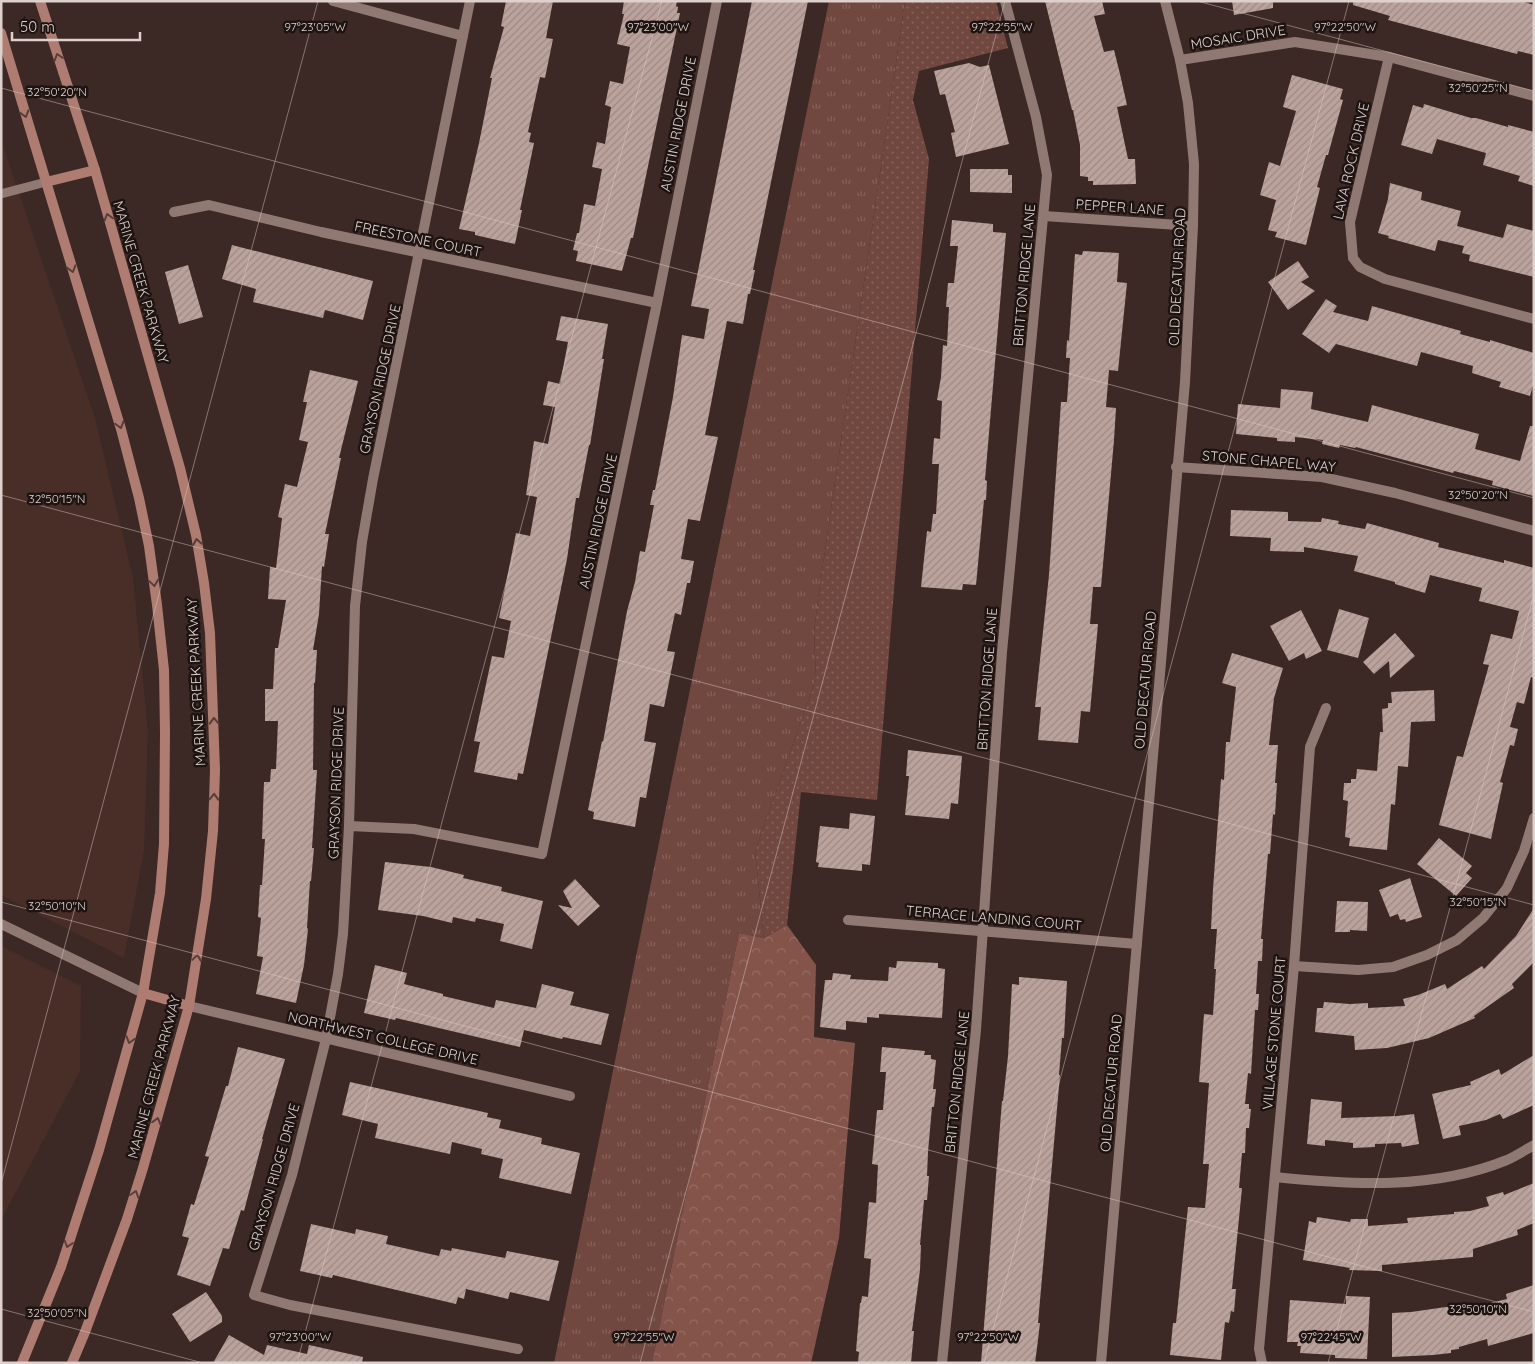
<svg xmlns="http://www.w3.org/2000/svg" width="1535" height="1364" font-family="Quicksand,sans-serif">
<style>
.built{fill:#492e28}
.grass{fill:url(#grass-tufts)}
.forest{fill:url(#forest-crowns)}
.park{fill:url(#park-dots)}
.building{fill:url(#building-hatch)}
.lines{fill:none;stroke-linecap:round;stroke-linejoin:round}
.service{stroke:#917973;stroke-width:9}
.minor{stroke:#917973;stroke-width:10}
.tertiary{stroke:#917973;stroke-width:10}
.secondary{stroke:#ae7c71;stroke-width:10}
.oneway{stroke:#573e38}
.ticks{fill:none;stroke:#ddd0cd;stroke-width:1;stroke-opacity:0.45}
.labels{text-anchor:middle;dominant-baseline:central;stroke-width:5;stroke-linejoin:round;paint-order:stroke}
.street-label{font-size:14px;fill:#ddd0cd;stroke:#1d1412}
.ticks-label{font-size:12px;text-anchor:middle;fill:#ddd0cd;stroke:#1d1412;stroke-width:5;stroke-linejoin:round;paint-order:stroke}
</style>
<defs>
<pattern id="grass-tufts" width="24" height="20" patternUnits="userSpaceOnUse" patternTransform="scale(1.25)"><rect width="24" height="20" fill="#71483f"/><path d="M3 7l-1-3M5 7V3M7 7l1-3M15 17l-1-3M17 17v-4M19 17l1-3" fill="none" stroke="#85615a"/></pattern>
<pattern id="forest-crowns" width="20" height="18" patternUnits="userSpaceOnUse" patternTransform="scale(1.25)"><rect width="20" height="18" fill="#84544a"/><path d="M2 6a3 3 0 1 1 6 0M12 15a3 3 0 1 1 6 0" fill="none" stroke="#956c63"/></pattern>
<pattern id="park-dots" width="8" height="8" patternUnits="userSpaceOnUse" patternTransform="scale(1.25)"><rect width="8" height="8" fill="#71483f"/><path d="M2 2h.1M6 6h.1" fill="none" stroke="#85615a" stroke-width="1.8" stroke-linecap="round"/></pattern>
<pattern id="building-hatch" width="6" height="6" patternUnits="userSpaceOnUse" patternTransform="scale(1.25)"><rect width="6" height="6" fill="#bba29c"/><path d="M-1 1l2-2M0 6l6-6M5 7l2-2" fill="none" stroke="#9d8984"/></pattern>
</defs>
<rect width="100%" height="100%" fill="#3c2824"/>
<g class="built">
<polygon points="1,140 95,418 133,578 148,732 144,850 124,958 1,895"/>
<polygon points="1,946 81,986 80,1071 1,1220"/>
</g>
<polygon class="grass" points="829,1 905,1 818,599 814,633 816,679 755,851 764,938 739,933 652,1363 554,1363"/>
<polygon class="forest" points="787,925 816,965 814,1037 855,1043 839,1238 811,1363 652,1363 739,933 764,938"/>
<polygon class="park" points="905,1 996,1 1008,48 919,71 913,100 929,159 877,800 801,792 787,925 764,938 755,851 816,679 814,633 818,599"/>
<g class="building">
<polygon points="506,1 553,1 546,38 553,39 545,78 540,77 528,132 531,133 529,142 534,143 520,210 522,210 515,244 475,235 475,232 459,229 479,143 492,78 490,78 504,27 501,26"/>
<polygon points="624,1 677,1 676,6 678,7 677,13 680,13 633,238 631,238 622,271 576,261 578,251 573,250 577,233 579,233 584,204 595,206 602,169 592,167 597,142 605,144 611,107 605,105 610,81 623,84 630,47 617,44 624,14 622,14"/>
<polygon points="752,1 808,1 753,270 755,270 750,294 748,294 743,324 727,321 705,435 718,437 700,521 688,519 681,559 694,561 690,583 687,583 681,615 675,613 667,651 675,652 664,707 650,704 644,741 656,743 646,798 640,797 635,827 593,819 594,812 588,810 602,741 603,742 627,611 635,582 640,551 645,552 654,505 650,505 653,490 655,490 673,397 682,335 704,339 709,309 691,306"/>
<polygon points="1045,1 1102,1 1105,14 1094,16 1104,52 1114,50 1120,74 1127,105 1117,107 1128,159 1135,159 1136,184 1093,185 1093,181 1088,181 1088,177 1080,176 1080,145 1073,110 1072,110"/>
<polygon points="1232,1 1273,1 1273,8 1234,15"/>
<polygon points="1353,1 1521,1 1534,5 1534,55 1518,51 1517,54 1388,20 1390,16 1353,5"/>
<polygon points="969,63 980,67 989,65 1009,144 956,157 951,133 955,132 945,94 940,95 934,71"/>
<polygon points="1292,75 1343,89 1340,99 1343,100 1328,155 1326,155 1317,187 1320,188 1306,245 1275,237 1277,232 1268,230 1276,200 1260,195 1269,162 1280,166 1296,111 1283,107"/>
<polygon points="1424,104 1471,118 1476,118 1508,127 1508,125 1534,132 1534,186 1518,181 1520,176 1483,165 1486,153 1437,139 1432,154 1401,145 1413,105 1423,108"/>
<polygon points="970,169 1008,169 1008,175 1012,175 1012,193 970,192"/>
<polygon points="1390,183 1422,192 1421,200 1461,211 1457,226 1503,238 1507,224 1534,231 1534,277 1469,261 1470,255 1462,253 1464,246 1438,240 1435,251 1388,238 1389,236 1378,233 1388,199"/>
<polygon points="952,220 993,224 993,232 1006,233 985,480 987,481 986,500 984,500 976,585 963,584 962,590 921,587 927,531 931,532 933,514 936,514 939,464 932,464 934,438 940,439 942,401 937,400 941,377 943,345 947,346 949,307 946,307 948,283 954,283 958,246 950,246"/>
<polygon points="232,245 373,281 363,320 325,310 323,318 253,302 256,289 222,279"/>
<polygon points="1083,251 1119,253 1117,282 1127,283 1118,371 1109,370 1106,407 1116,408 1114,440 1101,587 1093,587 1090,624 1098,624 1090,712 1081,711 1078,743 1038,740 1041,707 1035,707 1049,575 1061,402 1067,402 1070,358 1066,358 1067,340 1069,341 1075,254 1082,255"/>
<polygon points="1298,261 1309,277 1301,282 1315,291 1288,310 1268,282"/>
<polygon points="188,265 203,317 179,324 165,272"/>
<polygon points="1326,299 1337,306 1333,312 1368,321 1372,306 1461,331 1460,334 1490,342 1490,340 1534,353 1534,382 1530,396 1499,387 1501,382 1472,373 1473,366 1421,352 1417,366 1336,344 1329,353 1302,334"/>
<polygon points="561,316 608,324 602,359 604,359 590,445 589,445 579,498 576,498 567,559 523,774 518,773 517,780 474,772 480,742 474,741 492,656 504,658 511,621 499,618 516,533 530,536 537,497 526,495 534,441 548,444 555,407 543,405 548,381 560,384 568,342 556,340"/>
<polygon points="310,370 358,381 339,458 341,458 325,534 329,534 324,567 322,566 319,614 313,650 317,650 315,683 314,683 313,770 317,770 312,848 314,848 311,881 310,881 307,928 308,929 304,965 296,1003 256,994 263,957 257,956 261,918 258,917 260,885 262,885 265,839 262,839 264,782 270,782 271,769 276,769 278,721 265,721 265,689 273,689 275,648 278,648 286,600 268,599 270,567 276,568 282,518 278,517 285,484 297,487 308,442 299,440 307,402 303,402"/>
<polygon points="1281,389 1313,392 1311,409 1368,422 1372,405 1479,434 1475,449 1520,461 1530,426 1534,426 1534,496 1492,485 1493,481 1454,471 1453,473 1356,447 1355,448 1340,445 1339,448 1322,444 1323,440 1295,437 1295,442 1277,441 1277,438 1236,434 1238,404 1280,408"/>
<polygon points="1231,510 1288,512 1288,521 1321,522 1322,518 1339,521 1338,524 1365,529 1367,523 1439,543 1438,547 1504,563 1504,560 1534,568 1534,678 1531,677 1524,704 1517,702 1510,727 1518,729 1514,746 1510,745 1500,782 1503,783 1491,839 1439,825 1457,756 1463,757 1489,665 1483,664 1491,634 1512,639 1519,611 1479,601 1482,588 1430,575 1425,593 1395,584 1395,582 1354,571 1358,556 1304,547 1304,552 1270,551 1271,538 1230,536"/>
<polygon points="1339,609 1369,618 1358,658 1327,650"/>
<polygon points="1301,610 1322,651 1306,659 1304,653 1289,661 1270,626"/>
<polygon points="1395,633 1415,656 1390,678 1389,661 1374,674 1363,662"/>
<polygon points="1232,653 1283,668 1274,698 1269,745 1278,745 1275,783 1277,783 1275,815 1273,814 1270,854 1268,854 1261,939 1263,939 1262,961 1258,961 1256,994 1259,994 1258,1010 1255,1010 1251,1074 1248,1073 1245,1104 1249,1104 1249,1109 1251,1109 1249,1128 1246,1128 1245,1153 1242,1153 1239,1188 1242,1188 1232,1289 1236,1289 1234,1312 1231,1311 1229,1323 1225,1322 1221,1360 1170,1355 1173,1323 1176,1323 1188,1207 1205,1208 1209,1164 1203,1164 1209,1083 1199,1082 1204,1014 1213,1015 1216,969 1214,969 1217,929 1211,929 1213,889 1221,779 1224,780 1226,742 1230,742 1236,687 1222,683"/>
<polygon points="1434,690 1435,721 1411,722 1408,767 1398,766 1395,805 1391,804 1387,850 1349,846 1350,838 1345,837 1348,801 1343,800 1344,783 1351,783 1351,779 1356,779 1357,769 1377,771 1380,732 1383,732 1382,709 1388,708 1388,703 1392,703 1391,692"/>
<polygon points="908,750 962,756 958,804 951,803 949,819 905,815 909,776 906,776"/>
<polygon points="850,813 875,816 870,865 862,864 862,871 818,867 819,863 816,862 820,826 849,829"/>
<polygon points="1439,838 1472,866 1466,873 1472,878 1456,896 1417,864"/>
<polygon points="385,862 431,867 464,875 463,878 502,887 501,891 543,901 532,949 500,941 504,924 476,918 475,922 453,917 452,923 423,916 378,910"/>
<polygon points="1410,878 1422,917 1406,922 1405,919 1400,920 1398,914 1390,917 1379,890"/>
<polygon points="575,879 600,906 578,926 558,905 572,908 563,891"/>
<polygon points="1337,901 1368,902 1367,931 1350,930 1350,932 1335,932"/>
<polygon points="1534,908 1534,962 1512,984 1514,988 1474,1016 1475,1018 1429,1038 1387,1048 1355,1050 1354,1036 1315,1032 1317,1008 1323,1008 1324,1002 1350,1004 1368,1003 1368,1008 1405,1006 1403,999 1418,995 1445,984 1447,989 1482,966 1484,969 1516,936"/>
<polygon points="897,961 938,963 938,968 945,969 942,1018 879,1014 879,1018 867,1017 867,1023 846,1021 846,1030 820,1027 825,980 832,980 833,973 851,975 850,979 888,981 889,967 896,968"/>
<polygon points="375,965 407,973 404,984 443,994 443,996 494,1008 496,1000 536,1008 542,984 574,992 570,1005 609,1014 601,1045 563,1037 562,1039 524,1030 520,1047 396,1018 395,1020 364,1013"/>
<polygon points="1019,977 1067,981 1064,1038 1062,1038 1059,1075 1060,1075 1038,1323 1040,1323 1037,1348 1035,1363 981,1363 1002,1101 1003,1101 1008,1056 1012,984 1019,985"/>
<polygon points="238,1047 285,1059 262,1139 263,1139 244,1211 241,1210 229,1249 223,1248 210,1286 177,1275 189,1238 182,1236 191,1204 194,1205 209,1157 205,1156 226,1086 228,1086"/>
<polygon points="882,1047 925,1051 924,1055 931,1055 931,1059 936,1060 933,1089 936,1089 934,1107 932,1107 928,1152 927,1176 929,1176 927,1200 924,1200 920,1245 921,1245 920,1270 912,1331 914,1331 911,1363 858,1363 859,1352 856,1351 860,1303 861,1303 862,1296 868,1297 871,1259 864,1258 869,1202 876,1203 878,1165 872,1164 877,1110 883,1110 886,1072 880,1072"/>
<polygon points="1534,1055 1534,1105 1503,1119 1500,1114 1486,1120 1459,1126 1461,1135 1443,1139 1432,1094 1471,1085 1470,1082 1499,1069 1501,1075"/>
<polygon points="350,1082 488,1113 487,1117 501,1120 499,1128 542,1138 541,1144 580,1153 571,1194 499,1178 503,1159 481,1154 482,1149 452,1142 450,1154 375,1138 378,1124 342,1115"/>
<polygon points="1311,1099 1342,1102 1341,1118 1397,1116 1414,1114 1419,1144 1402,1147 1401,1143 1375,1144 1375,1147 1353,1148 1353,1143 1325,1140 1325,1146 1307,1144"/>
<polygon points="1534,1183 1534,1223 1517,1230 1518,1235 1473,1249 1473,1257 1382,1265 1382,1271 1349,1270 1350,1268 1303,1260 1309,1221 1316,1223 1317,1217 1350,1222 1351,1219 1368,1219 1368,1226 1408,1223 1407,1218 1454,1214 1454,1212 1470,1211 1489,1206 1486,1197 1503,1192 1504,1195"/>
<polygon points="311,1224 355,1234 356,1229 388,1236 386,1244 439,1256 441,1249 451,1251 452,1248 505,1258 507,1251 559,1261 549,1301 510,1292 508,1299 466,1289 464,1299 458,1297 456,1304 333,1275 332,1278 300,1271"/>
<polygon points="1534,1285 1534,1333 1488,1346 1487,1339 1459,1347 1459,1349 1451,1350 1451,1353 1433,1355 1392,1357 1392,1313 1411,1312 1453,1306 1454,1312 1507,1299 1506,1294"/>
<polygon points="206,1292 222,1316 222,1322 190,1342 172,1314"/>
<polygon points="1346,1296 1370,1297 1367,1359 1335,1358 1335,1355 1300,1353 1301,1346 1297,1346 1298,1342 1287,1342 1290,1300 1346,1304"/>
<polygon points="229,1335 264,1355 267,1345 307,1354 309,1345 363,1357 362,1363 213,1363"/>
</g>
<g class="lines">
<polyline class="service" points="1,194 46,182"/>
<g class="minor">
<polyline points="333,1 463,36"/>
<polyline points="470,1 373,479 362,542 355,606 349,826 343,934 338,974 326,1039 292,1175 254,1295 290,1305 518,1349"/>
<polyline points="1389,57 1350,222 1353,258 1360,267 1385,279 1534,319"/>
<polyline points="1180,60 1295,42 1389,57 1534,96"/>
<polyline points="174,212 209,205 321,232 657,303"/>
<polyline points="1044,216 1193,226"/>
<polyline points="1176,467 1322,477 1395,493 1534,531"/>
<polyline points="349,826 414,829 542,854 657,303 717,1"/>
<polyline points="848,920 1137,944"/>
<polyline points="1,924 143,993"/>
<polyline points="1294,966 1358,970 1393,967 1427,955 1457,940 1483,918 1507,888 1524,851 1534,818"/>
<polyline points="189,1006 570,1096"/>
<path d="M1275 1177C1352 1185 1433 1190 1507 1160 1516 1156 1525 1150 1534 1145"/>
<polyline points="942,1363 976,1030 1002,652 1047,175 1036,117 1005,1"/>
<polyline points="1262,1363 1259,1349 1294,966 1310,747 1326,708"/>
</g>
<polyline class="tertiary" points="1101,1363 1185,382 1193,226 1194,164 1188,103 1180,60 1165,1"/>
<g class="secondary">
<polyline points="40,1 95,170 180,468 196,535 204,583 210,633 215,770 213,831 206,899 189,1006 143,1168 127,1219 85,1332 72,1363"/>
<polyline points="1,33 121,429 139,498 149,546 157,605 164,670 165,733 164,844 160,893 143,993 99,1150 61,1267 22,1363"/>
<polyline points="46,182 95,170"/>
<polyline points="143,993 189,1006"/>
</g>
</g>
<defs><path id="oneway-chevron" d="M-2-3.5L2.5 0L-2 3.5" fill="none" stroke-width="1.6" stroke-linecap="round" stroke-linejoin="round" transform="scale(1.25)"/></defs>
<g class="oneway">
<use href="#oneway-chevron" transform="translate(58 57) rotate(-108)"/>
<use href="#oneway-chevron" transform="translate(25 114) rotate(73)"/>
<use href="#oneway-chevron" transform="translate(108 217) rotate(-106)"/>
<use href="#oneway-chevron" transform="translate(72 269) rotate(73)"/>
<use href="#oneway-chevron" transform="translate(120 425) rotate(74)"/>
<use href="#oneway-chevron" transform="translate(197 542) rotate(-100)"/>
<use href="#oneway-chevron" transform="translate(154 583) rotate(82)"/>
<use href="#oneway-chevron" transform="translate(214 721) rotate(-92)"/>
<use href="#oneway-chevron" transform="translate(214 797) rotate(-88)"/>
<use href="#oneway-chevron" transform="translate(197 958) rotate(-82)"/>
<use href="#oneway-chevron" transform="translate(130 1040) rotate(106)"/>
<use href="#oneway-chevron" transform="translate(157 1121) rotate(-74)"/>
<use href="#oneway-chevron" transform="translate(135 1194) rotate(-72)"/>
<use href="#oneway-chevron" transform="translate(68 1244) rotate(108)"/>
</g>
<path class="ticks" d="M1197 1 1534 91M1 88 1534 498M1 495 1534 905M1 902 1534 1312M1 1184 318 1M1 1309 203 1363M297 1363 662 1M640 1363 1005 1M984 1363 1349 1M1328 1363 1534 594"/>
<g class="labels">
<g class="street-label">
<text transform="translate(1238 37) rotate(-9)">MOSAIC DRIVE</text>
<text transform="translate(678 124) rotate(-79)">AUSTIN RIDGE DRIVE</text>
<text transform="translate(1351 161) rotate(-77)">LAVA ROCK DRIVE</text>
<text transform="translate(1120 207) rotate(4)">PEPPER LANE</text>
<text transform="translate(418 239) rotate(12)">FREESTONE COURT</text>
<text transform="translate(1024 275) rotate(-85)">BRITTON RIDGE LANE</text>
<text transform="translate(1177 277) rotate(-87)">OLD DECATUR ROAD</text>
<text transform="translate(141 282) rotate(74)">MARINE CREEK PARKWAY</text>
<text transform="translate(380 379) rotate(-78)">GRAYSON RIDGE DRIVE</text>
<text transform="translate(1269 461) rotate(5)">STONE CHAPEL WAY</text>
<text transform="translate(598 521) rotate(-78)">AUSTIN RIDGE DRIVE</text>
<text transform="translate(987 679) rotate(-86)">BRITTON RIDGE LANE</text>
<text transform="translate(1145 680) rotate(-85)">OLD DECATUR ROAD</text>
<text transform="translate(196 682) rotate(-93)">MARINE CREEK PARKWAY</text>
<text transform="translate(336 783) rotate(-88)">GRAYSON RIDGE DRIVE</text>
<text transform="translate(994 918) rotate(5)">TERRACE LANDING COURT</text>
<text transform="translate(1274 1033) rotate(-85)">VILLAGE STONE COURT</text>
<text transform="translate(383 1038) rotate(13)">NORTHWEST COLLEGE DRIVE</text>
<text transform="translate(154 1077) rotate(-75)">MARINE CREEK PARKWAY</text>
<text transform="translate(957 1082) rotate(-84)">BRITTON RIDGE LANE</text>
<text transform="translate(1111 1083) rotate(-85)">OLD DECATUR ROAD</text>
<text transform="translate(274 1177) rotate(-74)">GRAYSON RIDGE DRIVE</text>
</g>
</g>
<g class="ticks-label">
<text x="658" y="31">97°23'00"W</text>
<text x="1002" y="31">97°22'55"W</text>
<text x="1345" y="31">97°22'50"W</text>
<text x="315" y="31">97°23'05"W</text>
<text x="1478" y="92">32°50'25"N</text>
<text x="57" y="96">32°50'20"N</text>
<text x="1478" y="499">32°50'20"N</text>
<text x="57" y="503">32°50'15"N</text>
<text x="1478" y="906">32°50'15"N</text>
<text x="57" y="910">32°50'10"N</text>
<text x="1478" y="1313">32°50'10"N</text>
<text x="57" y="1317">32°50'05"N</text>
<text x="300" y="1341">97°23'00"W</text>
<text x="644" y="1341">97°22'55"W</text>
<text x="988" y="1341">97°22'50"W</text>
<text x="1331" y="1341">97°22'45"W</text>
</g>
<rect width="1535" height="1364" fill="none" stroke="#ddd0cd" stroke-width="5"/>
<path d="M12 32v8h128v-8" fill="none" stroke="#ddd0cd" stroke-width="2.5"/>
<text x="20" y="32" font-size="15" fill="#ddd0cd" stroke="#1d1412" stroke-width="4" paint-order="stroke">50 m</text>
</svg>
